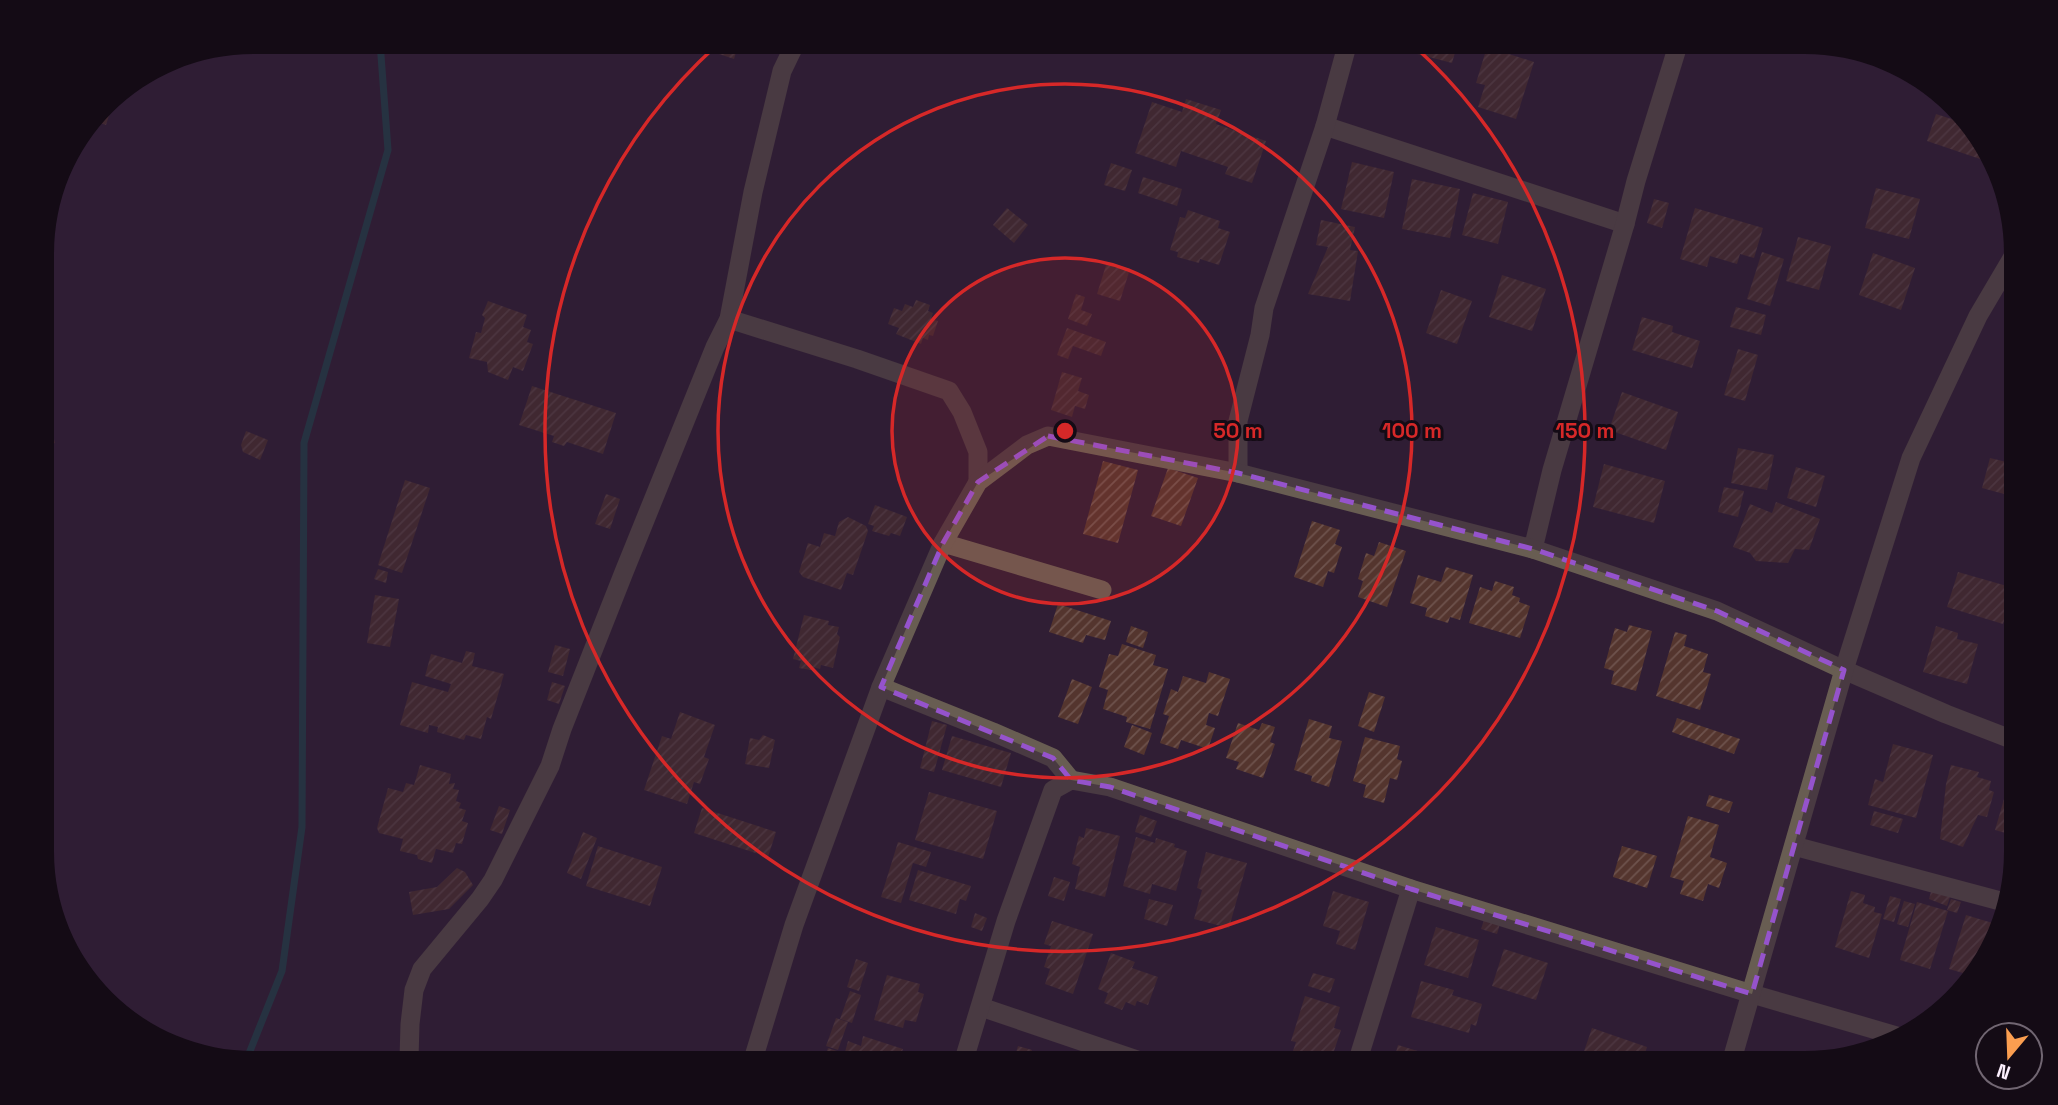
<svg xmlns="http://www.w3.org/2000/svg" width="2058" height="1105" font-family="'Space Grotesk',sans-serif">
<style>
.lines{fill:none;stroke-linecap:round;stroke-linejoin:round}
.stream{stroke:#1c4d51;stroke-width:7}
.building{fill:url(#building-hatch)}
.minor{stroke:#685d52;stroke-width:19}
.marked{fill:none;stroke:#9553cc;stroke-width:5;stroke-dasharray:14 9;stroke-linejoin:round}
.ring{fill:none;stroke:#d62828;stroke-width:3.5}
.centre{fill:#d62828;stroke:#140b15;stroke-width:3.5}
.ring-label{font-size:21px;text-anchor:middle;font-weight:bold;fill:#d62828;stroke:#140b15;stroke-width:6;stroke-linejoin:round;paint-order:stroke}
</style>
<defs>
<pattern id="building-hatch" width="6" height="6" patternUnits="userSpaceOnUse" patternTransform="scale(1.75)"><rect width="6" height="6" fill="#54352e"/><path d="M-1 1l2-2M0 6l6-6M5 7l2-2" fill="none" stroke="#6e534d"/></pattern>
</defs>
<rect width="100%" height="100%" fill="#301e34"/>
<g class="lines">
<polyline class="stream" points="246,1061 282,971 302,827 304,443 388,150 380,42"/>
</g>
<g class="building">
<polygon points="683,42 739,42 734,59"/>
<polygon points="1404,42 1458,42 1452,63 1402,50"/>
<polygon points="1487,47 1534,62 1516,119 1478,107 1485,85 1476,83"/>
<polygon points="116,93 106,125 93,121 114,95"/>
<polygon points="1186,99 1221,110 1216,124 1266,141 1252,183 1225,174 1228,167 1181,151 1176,167 1135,153 1152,102 1182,112"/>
<polygon points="1936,114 1967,124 1980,136 1986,151 1983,160 1927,141"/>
<polygon points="1352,162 1394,172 1384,218 1341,209"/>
<polygon points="1111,163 1132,170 1125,191 1104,185"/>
<polygon points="1143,177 1182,189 1177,206 1138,193"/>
<polygon points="1412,179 1460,189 1450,238 1402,229"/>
<polygon points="1876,188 1920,199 1909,239 1865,228"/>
<polygon points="1473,193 1508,202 1498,244 1462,235"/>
<polygon points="1654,199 1669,203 1662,228 1647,223"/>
<polygon points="1007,208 1028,225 1014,243 993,225"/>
<polygon points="1695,208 1763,228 1754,258 1740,254 1737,264 1710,256 1707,267 1680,259"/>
<polygon points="1188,210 1220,221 1218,228 1230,232 1219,265 1200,259 1199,263 1177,257 1178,252 1170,250 1180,217 1185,218"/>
<polygon points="1321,220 1355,227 1350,250 1358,251 1350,301 1308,294 1328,247 1316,245"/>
<polygon points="1798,237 1831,246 1819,290 1786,281"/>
<polygon points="1762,252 1784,259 1770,306 1747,299"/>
<polygon points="1873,253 1915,268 1901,310 1859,295"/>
<polygon points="1107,262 1130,269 1120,301 1097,294"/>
<polygon points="1502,275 1546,289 1532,331 1489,317"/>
<polygon points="1441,290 1472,301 1457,344 1426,333"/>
<polygon points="1076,294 1085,297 1081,310 1092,314 1087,326 1068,319"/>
<polygon points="916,300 930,305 928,311 933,313 931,319 938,321 933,336 929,335 928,340 923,338 921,344 896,334 899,328 888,324 894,308 902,311 905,304 913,307"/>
<polygon points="488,301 527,315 523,327 531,330 527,342 533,344 523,371 513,367 508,380 488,372 487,362 469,358 476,332 481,333 485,318 482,315"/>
<polygon points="1736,307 1766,315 1761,335 1730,327"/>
<polygon points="1642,317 1673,326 1672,332 1700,341 1692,368 1632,350"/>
<polygon points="1067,328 1106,342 1101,356 1073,346 1068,359 1057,355"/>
<polygon points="1738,349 1758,355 1745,401 1724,395"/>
<polygon points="1062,372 1082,378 1078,391 1089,395 1085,409 1075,406 1072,417 1051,410"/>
<polygon points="532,386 616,413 603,454 567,442 564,446 552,442 554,436 519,425"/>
<polygon points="1622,392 1678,412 1666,450 1609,430"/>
<polygon points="246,431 268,440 260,460 243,452 241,445"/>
<polygon points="53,436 55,443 43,447 43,439"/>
<polygon points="1738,448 1774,455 1767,490 1731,483"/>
<polygon points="1990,458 2015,464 2015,497 1982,488"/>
<polygon points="1103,461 1138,470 1118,543 1083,534"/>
<polygon points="1604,464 1665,481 1654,523 1593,507"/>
<polygon points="1796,467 1825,476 1816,507 1787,498"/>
<polygon points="1168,468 1198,478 1181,526 1151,516"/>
<polygon points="405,480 430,488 402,573 378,565"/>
<polygon points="1724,487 1744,491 1738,517 1718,512"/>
<polygon points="606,494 620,499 610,529 595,524"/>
<polygon points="1776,502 1820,519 1809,550 1795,549 1788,563 1756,561 1750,553 1733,547 1750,504 1772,513"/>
<polygon points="875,505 907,517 900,536 891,533 889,536 872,531 874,526 868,524"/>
<polygon points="848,517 866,526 868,531 853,575 847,573 841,590 803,577 799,572 808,543 820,547 824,533 835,536 839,522"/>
<polygon points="1312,521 1340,530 1335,544 1342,547 1334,573 1328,571 1323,587 1294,577"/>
<polygon points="1379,542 1406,551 1387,607 1358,597 1363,581 1358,579 1366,553 1374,556"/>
<polygon points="1446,567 1473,575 1460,620 1450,617 1448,623 1425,616 1427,608 1410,603 1418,575 1441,582"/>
<polygon points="378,569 388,572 386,583 374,579"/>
<polygon points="1958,572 2014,588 2003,624 1947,607"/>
<polygon points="1495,581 1514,587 1512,595 1520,598 1519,602 1530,606 1520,638 1469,623 1480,587 1492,591"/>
<polygon points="375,595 399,599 390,647 367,643"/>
<polygon points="1058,604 1111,621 1105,640 1086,635 1083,643 1049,632"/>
<polygon points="804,615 829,621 828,625 839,627 837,634 840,637 833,668 821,665 820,669 812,667 811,670 799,668 801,661 793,659"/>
<polygon points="1629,625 1652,631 1636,691 1611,684 1614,671 1604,668 1615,628 1627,632"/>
<polygon points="1131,626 1148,632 1143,648 1126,642"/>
<polygon points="1936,626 1958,633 1957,639 1978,644 1967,684 1923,672"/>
<polygon points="1675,632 1687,635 1684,646 1708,654 1703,672 1711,674 1700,710 1656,696"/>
<polygon points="1122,644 1156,655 1153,665 1168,669 1150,729 1126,722 1127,717 1103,709 1108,690 1099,687 1109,654 1118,656"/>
<polygon points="555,645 570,649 563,676 548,672"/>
<polygon points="466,651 475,653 472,666 504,674 491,719 487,717 481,739 466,735 464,740 437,732 438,727 429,725 428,733 400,725 412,682 448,692 451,684 425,676 431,654 462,663"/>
<polygon points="1209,672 1230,679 1218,716 1209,713 1206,725 1215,728 1208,749 1181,740 1178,749 1160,743 1169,716 1163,714 1171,689 1178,692 1183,676 1206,683"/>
<polygon points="1072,679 1092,687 1078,724 1058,717"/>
<polygon points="552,682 565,686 559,704 547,700"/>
<polygon points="1369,692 1385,697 1374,732 1358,726"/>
<polygon points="680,712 715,725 704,757 709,759 700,784 694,782 687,804 644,790 662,736 671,739"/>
<polygon points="1677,718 1740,739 1734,754 1672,732"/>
<polygon points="1309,719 1332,726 1329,738 1342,741 1329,787 1311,781 1312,776 1294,770"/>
<polygon points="932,721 947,725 934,772 920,768"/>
<polygon points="1238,723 1259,730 1262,723 1275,727 1270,742 1275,744 1263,778 1236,769 1239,762 1226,758"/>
<polygon points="1132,725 1152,733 1144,755 1124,747"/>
<polygon points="763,735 775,740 769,768 745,764 750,738 759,740"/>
<polygon points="952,736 1011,753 1001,787 942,770"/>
<polygon points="1365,737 1400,746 1397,759 1402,761 1397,780 1390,778 1384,803 1363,797 1366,785 1353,781"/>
<polygon points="1893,744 1933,755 1916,818 1868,805 1875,779 1883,782"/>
<polygon points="2010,764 2016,766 2016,779 2006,776"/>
<polygon points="420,765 451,774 449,784 455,783 453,789 459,790 456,801 461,803 459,808 466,810 462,821 468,823 462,844 456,843 453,853 436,849 432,863 418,859 417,855 400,851 403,839 379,833 377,828 388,788 403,792 406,783 414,785"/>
<polygon points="1951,765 1979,772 1977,777 1991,781 1989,790 1994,792 1987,817 1978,815 1963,847 1940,839 1946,784"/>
<polygon points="2009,782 2016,784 2016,836 1995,830"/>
<polygon points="929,792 997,811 983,859 915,840"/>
<polygon points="1709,795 1733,802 1729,813 1706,806"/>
<polygon points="499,806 510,810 502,834 490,830"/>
<polygon points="702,808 776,832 768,857 694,833"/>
<polygon points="1874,811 1903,819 1898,833 1870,825"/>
<polygon points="1140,815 1157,821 1151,837 1135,832"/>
<polygon points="1688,816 1719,825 1710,857 1727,863 1719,888 1708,884 1703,901 1680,894 1684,881 1670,877"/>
<polygon points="1086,828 1120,836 1105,897 1075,889 1080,867 1072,864 1079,836 1084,838"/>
<polygon points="583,832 597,838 581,879 567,873"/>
<polygon points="1136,837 1155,843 1156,838 1175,844 1174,847 1187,851 1176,891 1152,884 1150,894 1123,886"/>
<polygon points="898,842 931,852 926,867 913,863 901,903 881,897"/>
<polygon points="598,846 662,867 650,906 586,886"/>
<polygon points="1622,846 1657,856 1647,888 1613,877"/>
<polygon points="1206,852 1247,863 1229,928 1194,919 1202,890 1197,888"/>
<polygon points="457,868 465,872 473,885 449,909 413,915 409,892 437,887"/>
<polygon points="918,870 971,886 966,901 960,899 956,914 909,900"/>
<polygon points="1054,877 1070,882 1064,901 1048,896"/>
<polygon points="1932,888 1951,894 1947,906 1929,899"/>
<polygon points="1333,891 1369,902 1355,950 1336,944 1340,931 1323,926"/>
<polygon points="1851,891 1865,895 1863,903 1875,907 1874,912 1882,914 1869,958 1835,947"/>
<polygon points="1890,896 1901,899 1894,922 1883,919"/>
<polygon points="1149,899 1173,905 1167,926 1144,919"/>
<polygon points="1951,899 1961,902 1957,913 1947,910"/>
<polygon points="1904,901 1915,904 1908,927 1897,924"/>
<polygon points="1917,902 1948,911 1930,969 1900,960"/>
<polygon points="975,913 987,918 982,931 971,927"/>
<polygon points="1966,915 1999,925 1994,945 1960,984 1963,973 1949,969"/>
<polygon points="1485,917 1501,921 1497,934 1481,929"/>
<polygon points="1052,921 1093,934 1073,994 1045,984 1050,969 1044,967 1051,946 1044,944"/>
<polygon points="1436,927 1479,940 1468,978 1424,965"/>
<polygon points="1504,949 1548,963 1536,1000 1492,986"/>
<polygon points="1111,953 1135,962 1132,968 1158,977 1148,1005 1137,1001 1135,1006 1126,1002 1122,1010 1104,1003 1108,993 1098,989"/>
<polygon points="856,959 868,963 859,991 847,987"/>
<polygon points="1313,973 1335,979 1330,993 1308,986"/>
<polygon points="887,975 920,984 918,992 924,994 916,1022 905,1020 903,1028 874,1020"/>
<polygon points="1421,981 1454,990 1452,995 1482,1004 1476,1026 1471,1024 1469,1033 1411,1017"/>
<polygon points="850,991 861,995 852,1023 840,1019"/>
<polygon points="1305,996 1340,1007 1334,1028 1341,1030 1331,1060 1309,1053 1307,1059 1292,1054 1296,1042 1291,1041"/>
<polygon points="836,1018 848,1022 838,1050 826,1046"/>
<polygon points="1592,1028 1647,1047 1642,1063 1580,1063"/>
<polygon points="863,1036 903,1049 898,1063 842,1063 848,1041 861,1046"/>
<polygon points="1398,1045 1440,1058 1439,1063 1393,1063"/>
<polygon points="1018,1046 1032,1050 1029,1057 1044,1063 1013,1063"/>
<polygon points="828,1048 840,1052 836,1063 823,1063"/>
</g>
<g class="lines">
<g class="minor">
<polyline points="1325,126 1625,224"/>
<polyline points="729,319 857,359 949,391 962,412 978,452 978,482"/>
<polyline points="1238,473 1238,421 1260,335 1264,308 1325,126 1348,42"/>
<polyline points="943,543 1102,590"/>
<polyline points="1533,549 1552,470 1625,224 1636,181 1679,42"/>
<polyline points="881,687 993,732 1053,758 1071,780"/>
<polyline points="1794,846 2004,902"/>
<polyline points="981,1007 1146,1063"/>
<polyline points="411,1063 409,1059 410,1024 414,990 422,969 480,899 493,880 550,766 562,729 624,572 715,347 729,319 753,192 782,71 796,42"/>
<polyline points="752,1063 794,925 881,687 943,543 978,482 1027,445 1048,436 1238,473 1533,549 1717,611 1844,670 1946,714 2016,741"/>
<polyline points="963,1063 1006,921 1053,790 1071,780 1110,787 1411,889 1752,994 1897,1036"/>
<polyline points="1357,1063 1411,889"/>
<polyline points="1731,1063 1844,670 1911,458 1978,316 2014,255"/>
</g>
</g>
<path d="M0 0H2058V1105H0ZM1048 436 1238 473 1533 549 1717 611 1844 670 1752 994 1411 889 1110 787 1071 780 1053 758 881 687 943 543 978 482Z" fill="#301e34" fill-opacity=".55" fill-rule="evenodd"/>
<path class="marked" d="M1048 436 1238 473 1533 549 1717 611 1844 670 1752 994 1411 889 1110 787 1071 780 1053 758 881 687 943 543 978 482Z"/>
<circle cx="1065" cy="431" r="173" fill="#d62828" fill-opacity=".12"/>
<g class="ring">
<circle cx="1065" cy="431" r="173"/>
<circle cx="1065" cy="431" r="347"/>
<path d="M1413 45A520 520 0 1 1 717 45"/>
</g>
<path d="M0 0H2058V1105H0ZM253 54H1805A199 199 0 0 1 2004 253V852A199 199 0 0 1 1805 1051H253A199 199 0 0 1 54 852V253A199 199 0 0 1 253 54Z" fill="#140b15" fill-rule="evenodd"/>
<circle cx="1065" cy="431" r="10" class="centre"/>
<g class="ring-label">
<text x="1238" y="438">50 m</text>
<text x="1412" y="438">100 m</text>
<text x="1585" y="438">150 m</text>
</g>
<g transform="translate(2009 1056) rotate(199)"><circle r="33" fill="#140b15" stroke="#716672" stroke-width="2"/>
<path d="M0-5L12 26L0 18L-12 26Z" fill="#fb9e50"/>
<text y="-10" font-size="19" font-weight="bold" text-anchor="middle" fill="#fceffe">N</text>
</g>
</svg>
